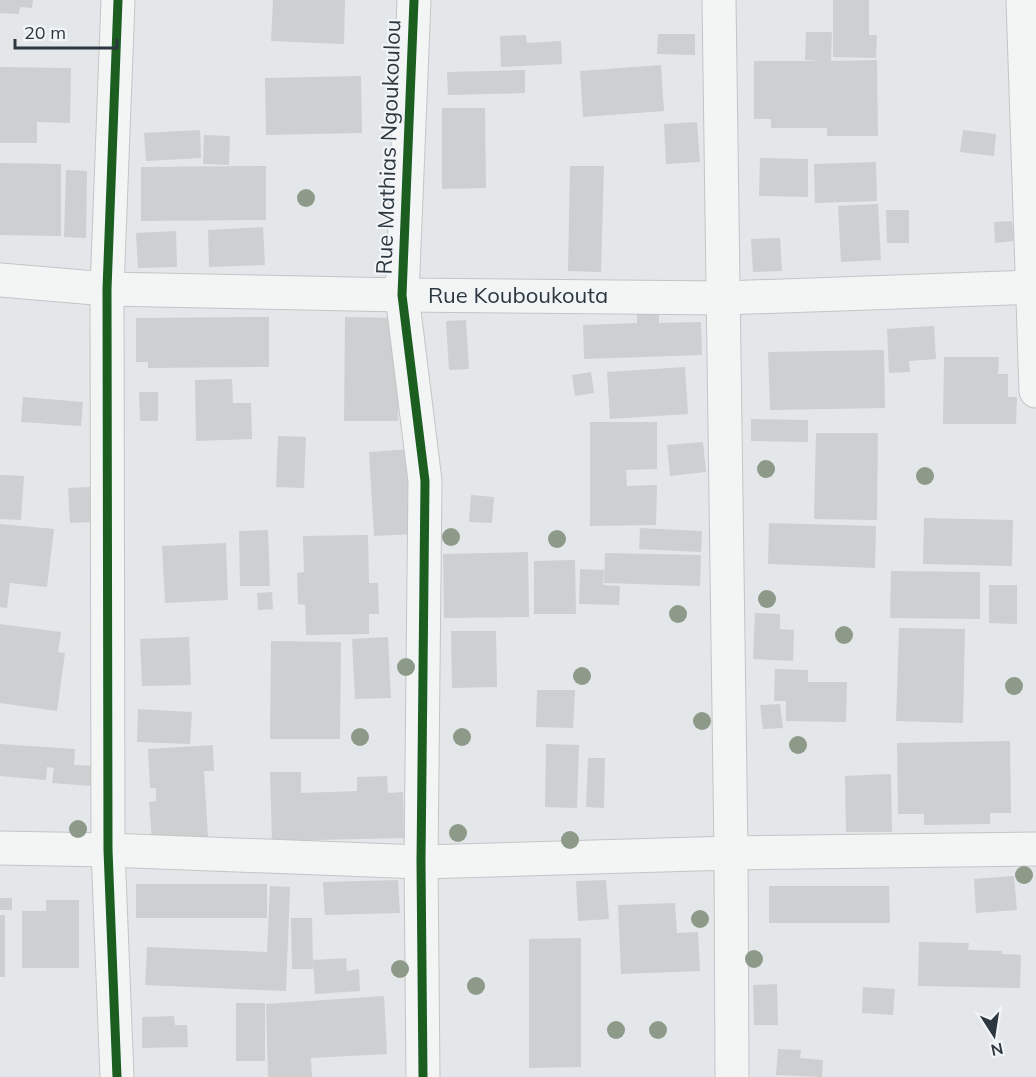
<svg xmlns="http://www.w3.org/2000/svg" width="1036" height="1077" font-family="Mulish,sans-serif">
<style>
.building{fill:#cdcfd1}
.lines{fill:none;stroke-linecap:round;stroke-linejoin:round}
.street-casing{stroke:#c2c5c7;stroke-width:35}
.street{stroke:#f3f5f5;stroke-width:33}
.cycleway-casing{stroke:#f2f5f7;stroke-width:13}
.cycleway{stroke:#1b5e20;stroke-width:9}
.tree{fill:#8d9a89}
.labels{text-anchor:middle;dominant-baseline:central;stroke-width:4.5;stroke-linejoin:round;paint-order:stroke}
.street-label{font-size:22px;fill:#2c3740;stroke:#f2f5f7}
</style>
<rect width="100%" height="100%" fill="#e4e7e9"/>
<g class="building">
<polygon points="0,0 33,0 32,8 20,7 19,14 0,13"/>
<polygon points="273,0 345,0 344,44 271,41"/>
<polygon points="833,0 869,0 869,35 877,35 876,58 833,57"/>
<polygon points="806,32 832,32 831,61 877,60 878,136 827,136 827,128 771,128 771,119 754,119 754,61 820,61 805,60"/>
<polygon points="658,34 695,34 695,55 657,54"/>
<polygon points="526,35 527,43 561,41 562,64 501,67 500,36"/>
<polygon points="661,65 664,111 583,117 580,71"/>
<polygon points="0,67 71,68 70,123 37,122 37,143 0,143"/>
<polygon points="525,70 525,93 448,95 447,72"/>
<polygon points="361,76 362,133 266,135 265,78"/>
<polygon points="442,108 485,108 486,188 442,189"/>
<polygon points="697,122 700,162 666,164 664,124"/>
<polygon points="200,130 201,158 146,161 144,133"/>
<polygon points="963,130 996,134 994,156 960,152"/>
<polygon points="204,135 230,136 229,165 203,164"/>
<polygon points="760,158 808,159 808,197 759,196"/>
<polygon points="876,162 877,201 815,203 814,164"/>
<polygon points="0,163 61,164 61,236 0,235"/>
<polygon points="266,166 266,220 141,221 141,167"/>
<polygon points="570,166 604,166 601,272 568,271"/>
<polygon points="66,170 87,171 86,238 64,237"/>
<polygon points="878,204 881,260 841,262 838,206"/>
<polygon points="886,210 909,210 909,243 887,243"/>
<polygon points="1012,221 1014,241 995,243 994,222"/>
<polygon points="263,227 265,265 209,267 208,230"/>
<polygon points="176,231 177,267 138,268 136,233"/>
<polygon points="780,238 782,271 753,272 751,239"/>
<polygon points="637,314 659,314 659,323 701,322 702,355 584,359 583,325 637,323"/>
<polygon points="269,317 269,367 148,368 148,362 136,362 136,318"/>
<polygon points="345,317 399,318 398,421 344,421"/>
<polygon points="466,320 469,369 449,370 446,321"/>
<polygon points="934,326 936,359 909,361 910,372 889,373 887,329"/>
<polygon points="884,350 885,408 770,410 768,352"/>
<polygon points="944,357 999,357 998,374 1008,374 1008,397 1017,397 1016,424 943,424"/>
<polygon points="685,367 688,414 610,419 607,372"/>
<polygon points="591,372 594,393 575,396 572,375"/>
<polygon points="232,379 233,403 251,403 252,439 196,441 195,380"/>
<polygon points="139,392 158,392 158,421 140,421"/>
<polygon points="23,397 83,402 81,426 21,422"/>
<polygon points="751,419 808,420 808,442 751,441"/>
<polygon points="590,422 657,422 657,469 626,470 627,486 657,485 656,525 590,526"/>
<polygon points="816,433 878,433 877,520 814,519"/>
<polygon points="278,436 306,437 304,488 276,487"/>
<polygon points="703,442 706,472 670,476 667,445"/>
<polygon points="410,449 415,534 374,536 369,452"/>
<polygon points="0,475 24,476 21,520 0,519"/>
<polygon points="90,487 92,522 70,523 68,488"/>
<polygon points="471,495 494,497 492,523 469,522"/>
<polygon points="924,518 1013,520 1012,566 923,564"/>
<polygon points="769,523 876,526 875,568 768,564"/>
<polygon points="0,524 54,529 47,587 10,583 7,608 0,607"/>
<polygon points="640,528 702,531 701,552 639,549"/>
<polygon points="268,530 270,586 240,586 239,531"/>
<polygon points="368,535 369,583 378,583 379,614 369,614 369,634 306,635 305,605 298,604 297,573 304,572 303,536"/>
<polygon points="226,543 228,600 165,603 162,546"/>
<polygon points="528,552 529,617 444,618 443,554"/>
<polygon points="605,553 701,555 700,586 604,583"/>
<polygon points="575,560 576,614 534,614 534,561"/>
<polygon points="580,569 604,570 603,585 620,586 619,605 579,604"/>
<polygon points="891,571 980,572 980,619 890,618"/>
<polygon points="989,585 1017,585 1017,624 989,623"/>
<polygon points="272,592 273,609 258,610 257,593"/>
<polygon points="755,613 780,614 780,629 794,630 793,661 753,659"/>
<polygon points="0,624 61,632 58,652 65,653 57,711 0,703"/>
<polygon points="899,628 965,629 963,723 896,721"/>
<polygon points="451,631 496,631 497,687 452,688"/>
<polygon points="189,637 191,685 142,686 140,639"/>
<polygon points="388,637 391,698 355,699 352,639"/>
<polygon points="271,641 341,642 340,739 270,739"/>
<polygon points="775,669 808,670 808,682 847,682 846,722 786,721 786,701 774,701"/>
<polygon points="537,690 575,690 573,728 536,727"/>
<polygon points="780,704 783,728 763,729 760,705"/>
<polygon points="138,709 192,712 190,744 137,742"/>
<polygon points="1010,741 1011,813 990,813 990,824 924,825 924,814 898,814 897,743"/>
<polygon points="0,744 75,749 74,765 95,766 93,786 52,783 54,768 47,767 46,780 0,776"/>
<polygon points="546,744 579,745 577,808 545,807"/>
<polygon points="213,745 214,771 204,771 208,837 152,840 149,802 156,801 156,788 150,788 148,749"/>
<polygon points="588,758 605,758 604,808 586,807"/>
<polygon points="270,772 301,772 301,793 357,791 357,777 387,776 388,793 403,792 404,838 272,841"/>
<polygon points="891,774 892,832 846,832 845,776"/>
<polygon points="1014,876 1017,910 976,913 974,879"/>
<polygon points="398,880 400,913 325,915 323,882"/>
<polygon points="606,880 609,919 578,921 576,881"/>
<rect x="136" y="884" width="131" height="34"/>
<polygon points="270,886 290,887 286,991 145,985 147,947 267,952"/>
<polygon points="769,886 889,886 890,923 769,923"/>
<rect x="0" y="898" width="12" height="12"/>
<polygon points="46,900 79,900 79,968 22,968 22,911 46,911"/>
<polygon points="675,903 677,933 698,932 700,971 621,974 618,905"/>
<rect x="0" y="915" width="5" height="62"/>
<polygon points="291,918 312,918 313,969 292,969"/>
<polygon points="581,938 581,1067 529,1068 529,939"/>
<polygon points="919,942 969,943 968,950 1002,951 1002,954 1021,955 1020,988 918,986"/>
<polygon points="346,958 347,971 359,969 360,991 315,994 313,960"/>
<polygon points="777,984 778,1025 754,1025 753,985"/>
<polygon points="863,987 895,989 893,1015 862,1013"/>
<polygon points="384,996 387,1054 311,1058 312,1077 268,1077 266,1004"/>
<rect x="236" y="1003" width="29" height="58"/>
<polygon points="174,1016 175,1025 187,1025 188,1047 142,1048 142,1017"/>
<polygon points="778,1049 801,1050 800,1058 823,1060 822,1077 776,1075"/>
</g>
<g class="lines">
<g class="street-casing">
<g id="street">
<polyline points="414,0 402,295 425,481 421,862 423,1077"/>
<polyline points="719,0 731,853 732,1077"/>
<polyline points="1023,0 1036,391"/>
<polyline points="0,280 107,289 402,295 724,298 1036,287"/>
<polyline points="0,848 108,850 421,862 731,853 1036,849"/>
<polyline points="117,1077 108,850 107,289 118,0"/>
</g>
</g>
<use href="#street" class="street"/>
<g class="cycleway-casing">
<g id="cycleway">
<polyline points="414,0 402,295 425,481 421,862 423,1077"/>
<polyline points="117,1077 108,850 107,289 118,0"/>
</g>
</g>
<use href="#cycleway" class="cycleway"/>
</g>
<g class="tree">
<circle cx="306" cy="198" r="9"/>
<circle cx="766" cy="469" r="9"/>
<circle cx="925" cy="476" r="9"/>
<circle cx="451" cy="537" r="9"/>
<circle cx="557" cy="539" r="9"/>
<circle cx="767" cy="599" r="9"/>
<circle cx="678" cy="614" r="9"/>
<circle cx="844" cy="635" r="9"/>
<circle cx="406" cy="667" r="9"/>
<circle cx="582" cy="676" r="9"/>
<circle cx="1014" cy="686" r="9"/>
<circle cx="702" cy="721" r="9"/>
<circle cx="360" cy="737" r="9"/>
<circle cx="462" cy="737" r="9"/>
<circle cx="798" cy="745" r="9"/>
<circle cx="78" cy="829" r="9"/>
<circle cx="458" cy="833" r="9"/>
<circle cx="570" cy="840" r="9"/>
<circle cx="1024" cy="875" r="9"/>
<circle cx="700" cy="919" r="9"/>
<circle cx="754" cy="959" r="9"/>
<circle cx="400" cy="969" r="9"/>
<circle cx="476" cy="986" r="9"/>
<circle cx="616" cy="1030" r="9"/>
<circle cx="658" cy="1030" r="9"/>
</g>
<g class="labels">
<g class="street-label">
<text transform="translate(388 147) rotate(-88)">Rue Mathias Ngoukoulou</text>
<text x="518" y="295">Rue Kouboukouta</text>
</g>
</g>
<g transform="translate(994 1035) rotate(168)" stroke="#f2f5f7" stroke-width="4.5" paint-order="stroke">
<path d="M0-4.5L10 22L0 15L-10 22Z" fill="#2c3740"/>
<text y="-9" font-size="16" font-weight="bold" text-anchor="middle" fill="#2c3740">N</text>
</g>
<path d="M15 39v9h102v-9" fill="none" stroke="#2c3740" stroke-width="3"/>
<text x="24" y="39" font-size="18" fill="#2c3740" stroke="#f2f5f7" stroke-width="4.5" paint-order="stroke">20 m</text>
</svg>
